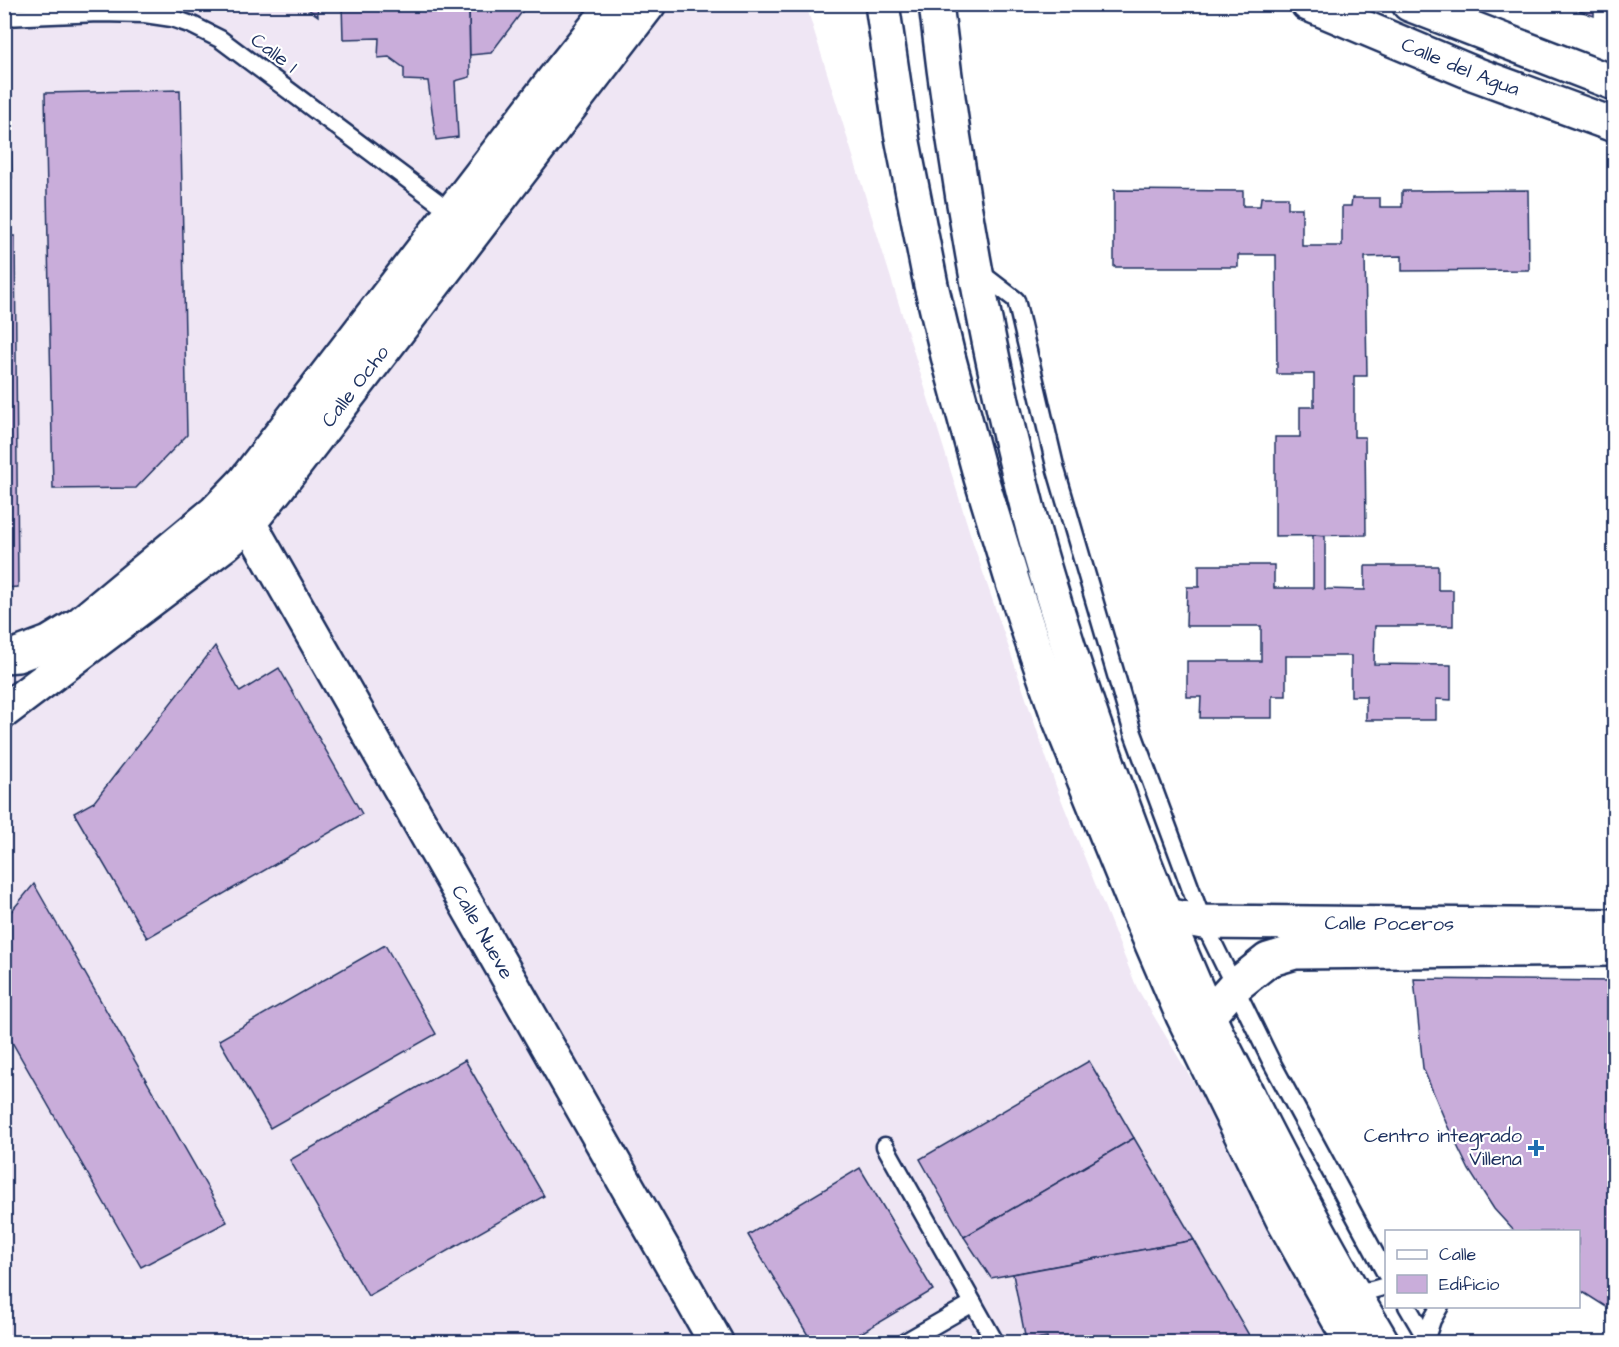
<svg xmlns="http://www.w3.org/2000/svg" width="1619" height="1347" font-family="'Architects Daughter',sans-serif">
<style>
.built{fill:#efe6f4}
.building{fill:#c9adda;stroke:#1b2f5e;stroke-width:1.5}
.lines{fill:none;stroke-linecap:round;stroke-linejoin:round}
.service-casing{stroke:#1b2f5e;stroke-width:21}
.minor-casing{stroke:#1b2f5e;stroke-width:38}
.tertiary-casing{stroke:#1b2f5e;stroke-width:38}
.primary-casing{stroke:#1b2f5e;stroke-width:38}
.service{stroke:#fff;stroke-width:16}
.minor{stroke:#fff;stroke-width:33}
.tertiary{stroke:#fff;stroke-width:33}
.primary{stroke:#fff;stroke-width:33}
.poi-dot{fill:#1f6fb2;stroke:#fff;stroke-width:2}
.labels{text-anchor:middle;dominant-baseline:central;stroke-width:4.5;stroke-linejoin:round;paint-order:stroke}
.street-label{font-size:20px;fill:#1b2f5e;stroke:#fff}
.poi-label{font-size:20px;fill:#1b2f5e;stroke:#fff;text-anchor:end}
</style>
<rect width="100%" height="100%" fill="#fff"/>
<filter id="ink" filterUnits="userSpaceOnUse"><feTurbulence type="fractalNoise" baseFrequency=".0167" numOctaves="2"/><feDisplacementMap in="SourceGraphic" scale="12" xChannelSelector="R" yChannelSelector="G"/><feConvolveMatrix kernelMatrix="1 2 1 2 8 2 1 2 1" color-interpolation-filters="sRGB"/></filter>
<g filter="url(#ink)">
<polygon class="built" points="5,5 806,5 974,546 1057,789 1137,988 1222,1130 1338,1342 5,1342"/>
<g class="building">
<polygon points="301,4 317,4 318,16"/>
<polygon points="342,4 469,4 470,77 455,81 458,137 436,140 428,81 404,80 404,68 389,57 378,58 379,38 343,39"/>
<polygon points="469,4 528,4 491,53 470,55"/>
<polygon points="1561,4 1614,4 1614,10 1594,10 1594,16"/>
<polygon points="4,50 9,50 12,178 4,178"/>
<polygon points="180,90 187,435 136,488 53,489 45,93"/>
<polygon points="1114,190 1243,191 1243,206 1260,206 1261,197 1288,197 1288,208 1302,208 1302,246 1342,246 1342,206 1351,206 1352,198 1380,198 1380,207 1402,207 1402,191 1528,190 1529,270 1402,271 1402,256 1365,257 1367,376 1354,376 1354,437 1365,437 1366,535 1275,536 1275,437 1300,437 1300,407 1314,407 1314,374 1277,374 1276,255 1238,255 1238,267 1114,267"/>
<polygon points="4,236 15,236 18,587 4,588"/>
<polygon points="1313,535 1325,536 1325,589 1365,590 1365,566 1438,566 1438,590 1453,590 1453,626 1375,626 1374,664 1451,665 1451,700 1436,699 1436,720 1366,720 1366,696 1351,696 1351,656 1286,656 1286,696 1272,696 1272,718 1200,718 1201,697 1187,697 1187,661 1261,661 1261,626 1186,626 1187,587 1199,587 1199,565 1274,565 1274,588 1313,588"/>
<polygon points="215,646 240,692 279,668 362,814 147,938 74,813 94,802"/>
<polygon points="34,884 227,1222 141,1267 4,1028 4,920"/>
<polygon points="385,945 436,1034 270,1128 219,1040"/>
<polygon points="1414,979 1614,981 1614,1312 1578,1289 1578,1232 1515,1232 1494,1209 1469,1170 1447,1125 1423,1068"/>
<polygon points="465,1060 544,1196 368,1296 290,1160"/>
<polygon points="1089,1061 1134,1138 964,1237 920,1159"/>
<polygon points="1134,1138 1194,1240 991,1278 964,1237"/>
<polygon points="860,1168 933,1290 846,1342 812,1342 748,1235"/>
<polygon points="1194,1240 1253,1342 1048,1342 1047,1337 1026,1341 1013,1274"/>
</g>
<g class="lines">
<g class="service-casing">
<g id="service">
<polyline points="4,17 99,13 145,14 172,18 192,25 220,39 451,212"/>
<polyline points="977,270 1016,300 1056,470 1133,733 1203,922 1272,1063 1386,1274"/>
<polyline points="885,1146 995,1342"/>
<polyline points="1349,1291 1372,1290 1386,1286"/>
<polyline points="1407,1306 1428,1342"/>
<polyline points="1426,1338 1432,1320 1440,1306"/>
<polyline points="905,1342 973,1303"/>
</g>
</g>
<g class="minor-casing">
<g id="minor">
<path id="s1" d="M1308 4 1475 74 1614 125"/>
<polyline points="1409,4 1614,83"/>
<path id="s2" d="M249 523 716 1342"/>
<path id="s3" d="M1165 915 1203 922 1614 926"/>
<polyline points="1208,1016 1234,987 1268,960 1295,952 1614,949"/>
</g>
</g>
<g class="tertiary-casing">
<g id="tertiary">
<polyline points="882,4 901,132 931,285 948,356 981,478 1013,583 1031,638 1057,713 1136,907 1183,1016 1283,1220 1351,1342"/>
<path d="M936 4C956 175 985 344 1028 510 1041 561 1057 611 1073 661 1112 781 1156 899 1208 1015 1221 1045 1238 1074 1252 1104 1293 1185 1336 1265 1382 1342"/>
</g>
</g>
<g class="primary-casing">
<g id="primary">
<polyline points="4,656 17,655 49,643 80,624 215,512 244,482 554,79 614,4"/>
<path id="s4" d="M4 711 225 544 249 523 279 486 649 4"/>
</g>
</g>
<use href="#service" class="service"/>
<use href="#minor" class="minor"/>
<use href="#tertiary" class="tertiary"/>
<use href="#primary" class="primary"/>
</g>
</g>
<path class="poi-dot" d="M1533 1139h6v6h6v6h-6v6h-6v-6h-6v-6h6z"/>
<g class="labels">
<g class="street-label">
<text transform="translate(274 53) rotate(37)">Calle 1</text>
<text stroke="none"><textPath href="#s1" startOffset="165">Calle del Agua</textPath></text>
<text stroke="none"><textPath href="#s4" startOffset="482">Calle Ocho</textPath></text>
<text stroke="none"><textPath href="#s3" startOffset="225">Calle Poceros</textPath></text>
<text stroke="none"><textPath href="#s2" startOffset="471">Calle Nueve</textPath></text>
</g>
<g class="poi-label">
<text x="1522" y="1136">Centro integrado<tspan x="1522" dy="23">Villena</tspan></text>
</g>
</g>
<rect width="1619" height="1347" fill="none" stroke="#fff" stroke-width="24"/>
<rect x="12" y="12" width="1595" height="1323" fill="none" stroke="#1b2f5e" stroke-width="2" filter="url(#ink)"/>
<rect x="1385" y="1230" width="195" height="78" fill="#ffffff" stroke="#a4acbf" stroke-width="1.5"/>
<rect x="1397" y="1250" width="30" height="9" fill="#ffffff" stroke="#a4acbf" stroke-width="1.5"/>
<text x="1439" y="1260" font-size="18" fill="#1b2f5e">Calle</text>
<rect x="1397" y="1275" width="30" height="18" fill="#c9adda" stroke="#a4acbf" stroke-width="1.5"/>
<text x="1439" y="1290" font-size="18" fill="#1b2f5e">Edificio</text>
</svg>
